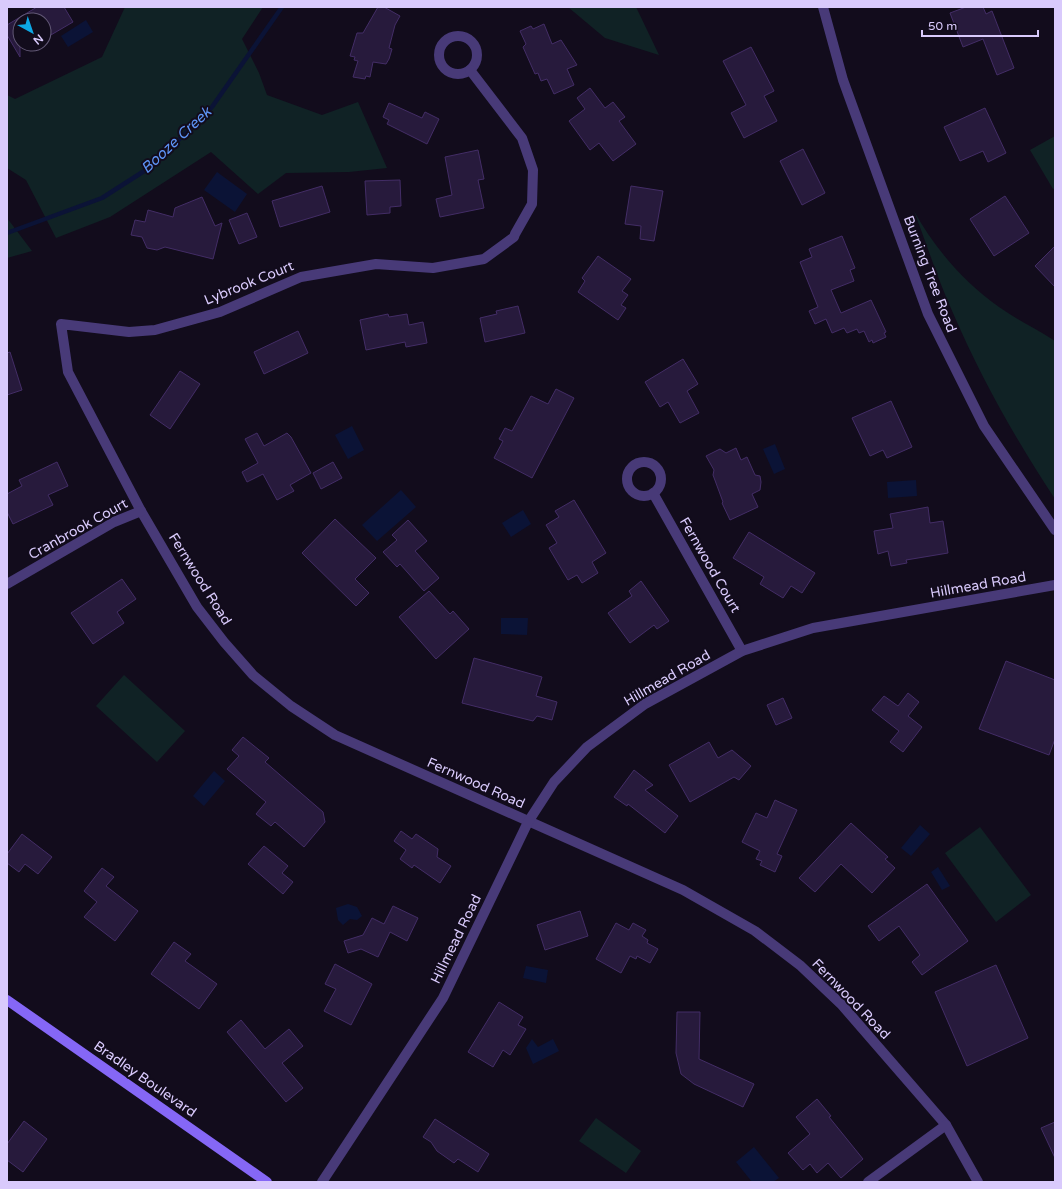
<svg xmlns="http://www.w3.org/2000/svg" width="1062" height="1189" font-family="'Varela Round',sans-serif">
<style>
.green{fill:#102225}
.water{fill:#0b1336}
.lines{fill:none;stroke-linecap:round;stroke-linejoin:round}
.stream{stroke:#0b1336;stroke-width:4.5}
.building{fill:#271a3c;stroke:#432d66}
.minor{stroke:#483a78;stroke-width:10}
.secondary{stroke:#8567f6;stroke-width:10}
.labels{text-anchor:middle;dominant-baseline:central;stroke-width:4;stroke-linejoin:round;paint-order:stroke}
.street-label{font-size:14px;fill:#d9cafc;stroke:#120c1c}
.water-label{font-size:15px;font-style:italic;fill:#5e94f6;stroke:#120c1c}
</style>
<rect width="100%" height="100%" fill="#120c1c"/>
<g class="green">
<polygon points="125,7 263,7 242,39 259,73 267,95 322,115 358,102 387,168 349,172 286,173 258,194 211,152 110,217 56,238 26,180 7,168 7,95 15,99 102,57"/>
<polygon points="568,7 636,7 659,55 605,38"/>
<polygon points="1055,136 1055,188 1053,189 1030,150"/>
<path d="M914 211C935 249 964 282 999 307 1017 320 1037 329 1055 341V499C1016 440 981 378 953 313 938 280 927 245 914 211Z"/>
<polygon points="7,218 32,251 7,258"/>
<polygon points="124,675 185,731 157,762 96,706"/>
<polygon points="980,827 1031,895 996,922 945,853"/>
<polygon points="596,1118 641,1151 626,1173 579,1141"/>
</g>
<g class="water">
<polygon points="86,20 93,32 68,47 61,36"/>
<polygon points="217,172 247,194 235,212 204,190"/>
<polygon points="352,426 364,450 348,459 335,435"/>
<polygon points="775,444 785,469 774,474 763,449"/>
<polygon points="916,480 917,496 888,498 887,482"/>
<polygon points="401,490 416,507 377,541 362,525"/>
<polygon points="523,510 531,524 511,537 502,523"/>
<polygon points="501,618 528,618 527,635 501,634"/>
<polygon points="214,771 225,781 204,806 193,796"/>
<polygon points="920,825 930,834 911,856 901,848"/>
<polygon points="938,867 950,886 942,890 931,872"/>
<polygon points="348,904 357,907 362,916 357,920 350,919 343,925 338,920 336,908"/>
<polygon points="526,966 548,970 546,983 523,978"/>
<polygon points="532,1039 538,1047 553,1039 559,1051 533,1064 526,1048"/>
<polygon points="754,1147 779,1178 773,1182 752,1182 736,1162"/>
</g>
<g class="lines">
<polyline class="stream" points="7,233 102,198 152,166 212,107 282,7"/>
</g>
<g class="building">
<polygon points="37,7 64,7 73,22 44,39 44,20 20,20 20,57 7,35 7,25"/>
<polygon points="378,7 384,7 400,16 395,25 389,48 392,49 389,59 386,64 373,62 370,77 366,76 365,79 353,77 358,61 354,60 355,57 350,56 357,33 363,33"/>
<polygon points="966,7 983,7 986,14 992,11 1014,68 997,75 983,39 963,47 950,13"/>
<polygon points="544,24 552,44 561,40 577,65 567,69 574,85 554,94 547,79 541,81 538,73 535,74 523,47 526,44 520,31 531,26 533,29"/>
<polygon points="751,47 774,91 764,96 777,121 744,138 731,113 746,105 723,61"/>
<polygon points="590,88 605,108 613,102 625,117 619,121 636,144 613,161 599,143 590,150 569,121 585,109 577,98"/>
<polygon points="389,103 422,118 425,112 439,119 427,144 387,124 389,120 383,117"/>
<polygon points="985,108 1006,153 988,162 983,151 960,161 944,127"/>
<polygon points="803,149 825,193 802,205 780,161"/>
<polygon points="478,150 484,179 478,180 484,208 440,217 436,199 452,195 445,157"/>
<polygon points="400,180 401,206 390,207 390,213 367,215 365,181"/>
<polygon points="322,186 330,212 280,227 272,201"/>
<polygon points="631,186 663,191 654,241 640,239 641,226 625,224"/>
<polygon points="1005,196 1029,233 994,256 970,219"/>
<polygon points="202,197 215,226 222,223 213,259 165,247 157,250 147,248 142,237 131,235 135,220 145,222 148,210 173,217 175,208"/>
<polygon points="247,213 257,237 239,244 229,220"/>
<polygon points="842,236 855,268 850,270 854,281 831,290 841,313 871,300 886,332 884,333 886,337 873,343 872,340 869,342 864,331 859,333 857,329 847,333 844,328 832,333 826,319 815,324 809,311 818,307 800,262 812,257 809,249"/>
<polygon points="1055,246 1055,287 1035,266"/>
<polygon points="598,256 631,279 622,291 628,295 621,305 626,308 618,320 578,292 585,281 582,278"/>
<polygon points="518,306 525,333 485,342 480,318 497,314 496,311"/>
<polygon points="388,314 389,317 407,314 409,325 423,322 427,343 406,347 405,342 366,350 360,320"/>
<polygon points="298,331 308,353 264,374 254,352"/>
<polygon points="10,352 22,390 7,395 7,353"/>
<polygon points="683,359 698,384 687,391 699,413 680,423 668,402 660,407 645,382"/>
<polygon points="180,371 200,384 170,429 150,415"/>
<polygon points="556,389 574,398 532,478 494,458 503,441 499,439 505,428 512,431 531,396 548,404"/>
<polygon points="891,401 912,447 887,458 883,450 870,456 852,418"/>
<polygon points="257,433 264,446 287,433 291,437 311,473 290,485 294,491 277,500 263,474 247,482 242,472 258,463 245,439"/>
<polygon points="736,448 741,460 747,457 755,475 760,476 761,482 760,490 752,494 758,507 730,520 722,503 723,502 713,475 714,470 706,456 720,449 726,453"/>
<polygon points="57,462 68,486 48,495 53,505 13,524 7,512 7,494 22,486 19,480"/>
<polygon points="333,462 342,478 321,489 313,473"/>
<polygon points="574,500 606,553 592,562 598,573 582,583 577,575 568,580 549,548 557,543 546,525 559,517 555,511"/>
<polygon points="928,507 930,523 943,521 948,553 906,560 907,563 891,566 888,551 878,554 874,531 893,528 890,514"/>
<polygon points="335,519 376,558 355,579 369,593 356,606 302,553"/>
<polygon points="408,520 427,541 415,551 439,578 424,591 400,564 397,567 383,552 397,540 392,535"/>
<polygon points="749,532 815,573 802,593 791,586 783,598 760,584 764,577 733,558"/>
<polygon points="122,579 136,599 117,612 124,623 93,644 71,613"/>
<polygon points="641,581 669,621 657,629 654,625 630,643 608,613 632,596 629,591"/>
<polygon points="429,591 450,614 453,611 469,629 436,659 399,617"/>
<polygon points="474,658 542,677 536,696 557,702 552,720 537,716 533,721 462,703"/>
<polygon points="1006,661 1055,680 1055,739 1049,755 979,729"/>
<polygon points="908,693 919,702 908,716 922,727 903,752 890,742 899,731 872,710 884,696 898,706"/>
<polygon points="783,698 792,718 776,725 767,705"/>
<polygon points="243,737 269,758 265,762 323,812 325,822 304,847 275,822 271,826 256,814 266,802 227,769 239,756 232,750"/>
<polygon points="709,742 718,758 732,750 751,766 739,780 734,777 690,802 669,765"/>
<polygon points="634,770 653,785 645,790 678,816 665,833 628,804 627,806 614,797"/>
<polygon points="775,800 797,810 777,854 782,856 775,872 760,865 762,861 756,859 760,851 742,842 756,813 767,818"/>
<polygon points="851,823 888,857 885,859 895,868 872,893 841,864 815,892 799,878"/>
<polygon points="401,831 412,839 416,834 438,849 437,857 451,866 440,883 414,865 412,868 400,859 406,850 394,841"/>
<polygon points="22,834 52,857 38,874 25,864 19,872 7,863 7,854"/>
<polygon points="264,846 288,866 282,873 293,882 283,894 248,864"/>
<polygon points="102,868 114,877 106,886 138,911 115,941 84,917 97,902 84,891"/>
<polygon points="927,884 968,941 922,975 912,962 920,955 899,926 879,941 868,926"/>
<polygon points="393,906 418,918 407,941 390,932 378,957 361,949 348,953 344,941 363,935 372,918 384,924"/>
<polygon points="580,911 588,936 545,950 537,925"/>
<polygon points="616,923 629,930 633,923 646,930 642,936 648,940 647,943 658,949 650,963 637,956 636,959 630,956 621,973 596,959"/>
<polygon points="174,942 191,954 185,961 217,984 199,1009 151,974"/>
<polygon points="335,964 372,984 351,1025 324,1011 336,989 325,984"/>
<polygon points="996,965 1028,1038 967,1066 935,992"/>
<polygon points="499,1002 523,1017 518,1025 526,1029 510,1055 503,1050 493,1067 468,1052"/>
<polygon points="677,1012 700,1012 699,1059 754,1084 743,1107 694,1084 681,1074 676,1053"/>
<polygon points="241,1020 265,1049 289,1029 303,1046 282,1063 303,1088 286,1102 227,1032"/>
<polygon points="817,1099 831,1116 829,1117 863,1159 841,1178 828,1163 817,1173 810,1164 803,1170 788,1153 810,1134 796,1117"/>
<polygon points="435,1119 489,1154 478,1172 458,1159 454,1163 437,1151 431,1142 423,1137"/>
<polygon points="24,1121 47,1139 23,1172 7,1160 7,1144"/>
<polygon points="1055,1122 1055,1158 1041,1128"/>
</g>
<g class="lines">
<g class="minor">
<polyline points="823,7 843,80 928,314 984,426 1055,530"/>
<circle cx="458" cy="55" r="19"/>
<polyline points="470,70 522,138 533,170 532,204 515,234 514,237 484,259 433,268 376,264 301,277 220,312 155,330 129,332 61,324 68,372 141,511 197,607 224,642 253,675 291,706 335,735 683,890 755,931 801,966 841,1004 946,1125 978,1182"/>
<circle cx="644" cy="479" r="17"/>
<polyline points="653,493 742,651"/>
<polyline points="7,584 114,522 141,511"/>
<polyline points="322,1182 443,998 528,822 554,782 587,747 645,704 742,651 813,628 1055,585"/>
<polyline points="868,1182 946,1125"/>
</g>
<polyline class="secondary" points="7,1000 267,1182"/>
</g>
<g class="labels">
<g class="street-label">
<text transform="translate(930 274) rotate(69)">Burning Tree Road</text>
<text transform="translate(249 283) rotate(-22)">Lybrook Court</text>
<text transform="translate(78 529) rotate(-29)">Cranbrook Court</text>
<text transform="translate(710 565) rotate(60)">Fernwood Court</text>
<text transform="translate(200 579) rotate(58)">Fernwood Road</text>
<text transform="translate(978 585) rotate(-10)">Hillmead Road</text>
<text transform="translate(667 678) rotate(-30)">Hillmead Road</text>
<text transform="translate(476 783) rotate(24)">Fernwood Road</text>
<text transform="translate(456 939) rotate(-64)">Hillmead Road</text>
<text transform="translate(851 999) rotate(46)">Fernwood Road</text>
<text transform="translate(145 1079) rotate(35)">Bradley Boulevard</text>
</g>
<g class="water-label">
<text transform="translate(176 140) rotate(-43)">Booze Creek</text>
</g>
</g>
<rect width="1062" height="1189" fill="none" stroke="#d9cafc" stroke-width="16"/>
<g transform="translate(32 32) rotate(140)"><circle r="19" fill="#120c1c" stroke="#625876"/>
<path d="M0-3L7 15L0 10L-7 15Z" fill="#0da8e5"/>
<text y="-6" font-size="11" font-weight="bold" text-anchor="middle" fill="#d9cafc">N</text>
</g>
<path d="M922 30v6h116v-6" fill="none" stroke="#d9cafc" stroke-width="2"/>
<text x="928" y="30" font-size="12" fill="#d9cafc" stroke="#120c1c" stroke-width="3" paint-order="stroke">50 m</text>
</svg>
